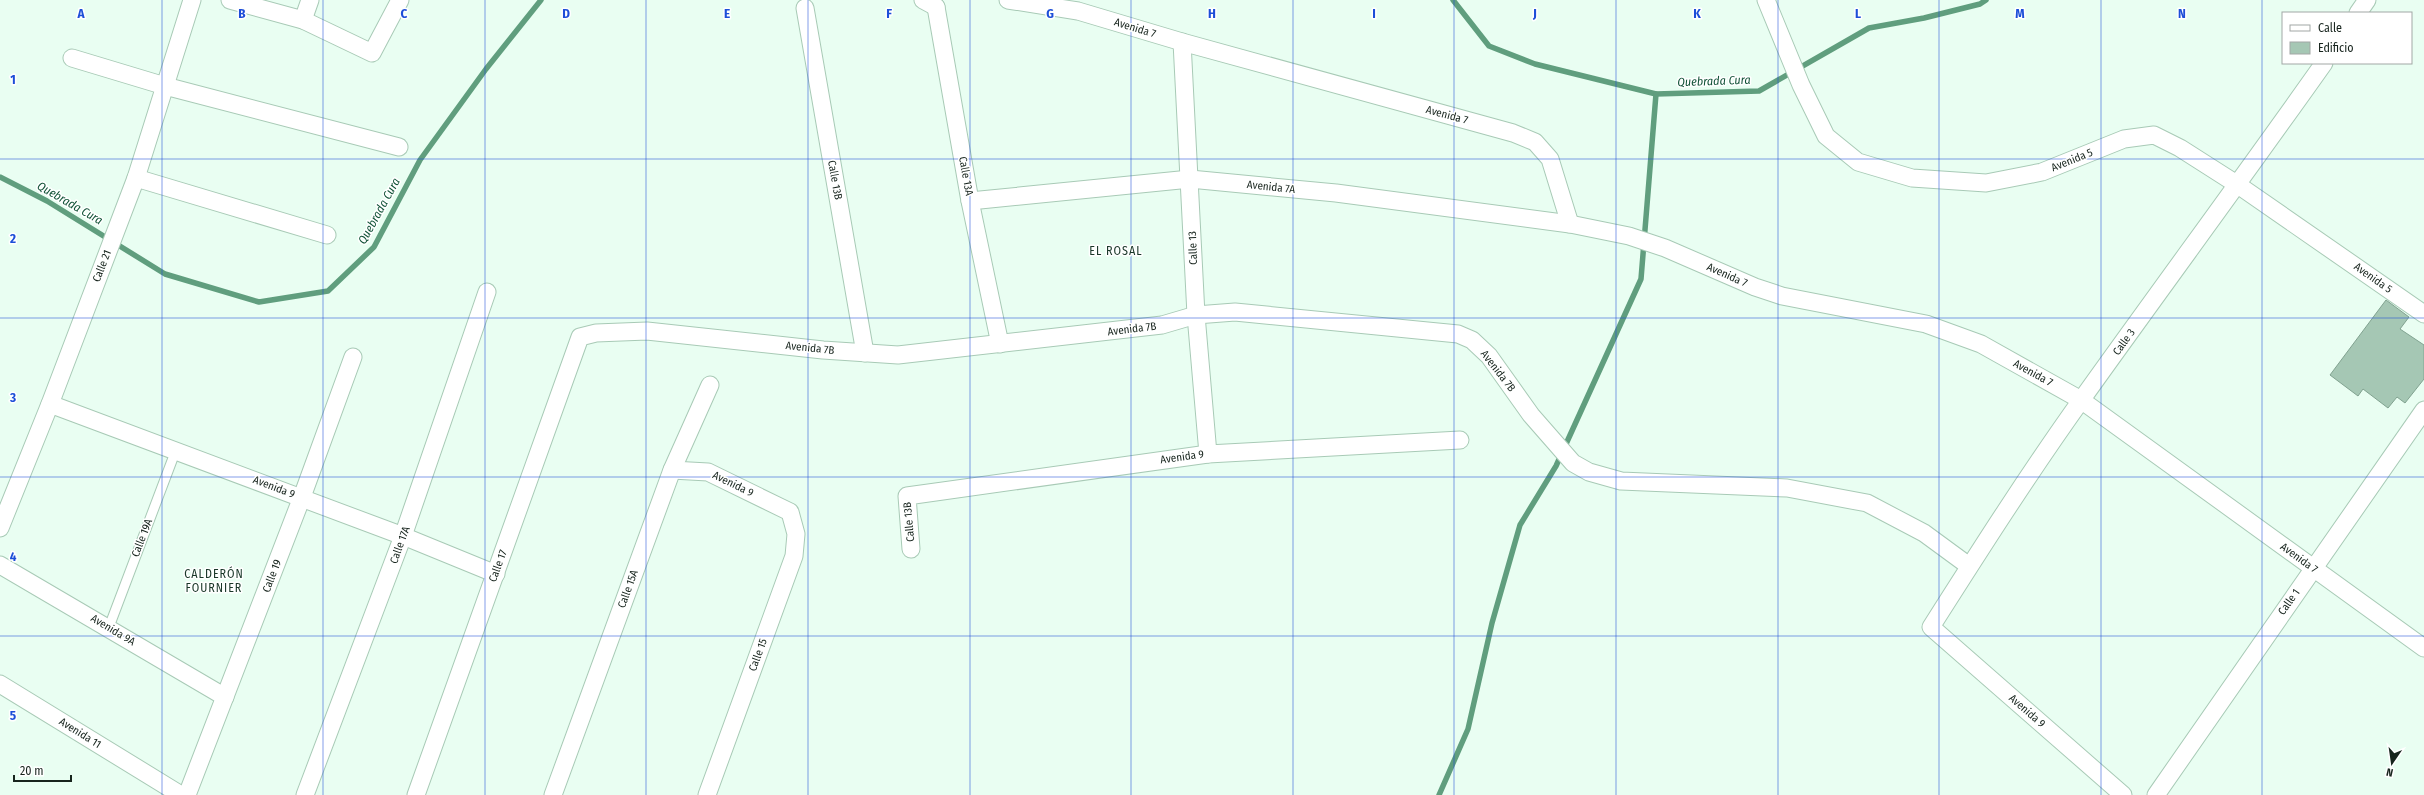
<svg xmlns="http://www.w3.org/2000/svg" width="2424" height="795" font-family="'Fira Sans Condensed',sans-serif">
<style>
.lines{fill:none;stroke-linecap:round;stroke-linejoin:round}
.stream{stroke:#609e7e;stroke-width:5.5}
.building{fill:#a5c7b4;stroke:#81a290}
.lane-casing{stroke:#a8cab6;stroke-width:11}
.street-casing{stroke:#a8cab6;stroke-width:19}
.lane{stroke:#fff;stroke-width:9}
.street{stroke:#fff;stroke-width:17}
.grid{fill:none;stroke:#1d4ed8;stroke-width:1;stroke-opacity:0.55}
.labels{text-anchor:middle;dominant-baseline:central;stroke-width:3;stroke-linejoin:round;paint-order:stroke}
.street-label{font-size:11px;fill:#17241d;stroke:#fff}
.water-label{font-size:12px;font-style:italic;fill:#0f5135;stroke:#fff}
.neighbourhood-label{font-size:12px;letter-spacing:1px;fill:#193728;stroke:#fff}
.grid-label{font-size:13px;text-anchor:middle;font-weight:bold;fill:#1d4ed8;stroke:#fff;stroke-width:3;stroke-linejoin:round;paint-order:stroke}
</style>
<rect width="100%" height="100%" fill="#e9fef2"/>
<g class="lines">
<g class="stream">
<polyline points="1453,0 1489,46 1535,64 1656,94 1759,91 1869,28 1924,18 1980,4 1986,0"/>
<polyline points="0,177 47,201 165,274 259,302 328,291 374,247 420,160 486,69 541,0"/>
<polyline points="1439,795 1468,729 1492,623 1520,525 1556,466 1641,279 1656,94"/>
</g>
</g>
<polygon class="building" points="2386,300 2409,317 2400,329 2424,345 2424,379 2405,403 2397,397 2388,408 2363,389 2358,396 2330,375"/>
<g class="lines">
<g class="lane-casing">
<polyline id="lane" points="109,627 176,450"/>
</g>
<g class="street-casing">
<g id="street">
<polyline points="230,0 303,20 372,53 400,0"/>
<polyline points="923,0 936,7"/>
<polyline points="1008,0 1078,11 1182,42 1513,133 1535,142 1550,159 1570,224"/>
<polyline points="1766,0 1801,85 1826,136 1858,162 1912,178 1986,183 2042,172 2124,139 2154,135 2180,148 2238,185 2424,314"/>
<polyline points="936,7 970,201 1000,344"/>
<polyline points="805,8 865,353"/>
<polyline points="2358,13 2367,0"/>
<polyline points="303,20 310,0"/>
<polyline points="1182,42 1196,315 1208,454"/>
<polyline points="72,58 165,86 399,147"/>
<polyline points="136,178 327,235"/>
<polyline points="970,201 1190,179 1336,193 1570,224 1629,236 1665,248 1755,287 1782,296 1926,324 1981,344 2081,400 2424,648"/>
<polyline points="50,404 403,536 496,574"/>
<polyline points="672,470 708,472 790,512 796,534 794,556 707,795"/>
<polyline points="0,528 50,404 136,178 192,0"/>
<polyline points="911,549 907,496 1208,454 1460,440"/>
<polyline points="0,565 225,697"/>
<polyline points="0,684 181,795"/>
<polyline points="187,795 302,497 353,357"/>
<polyline points="305,795 403,536 487,292"/>
<polyline points="416,795 580,337 596,333 647,331 823,350 898,355 1162,325 1196,315 1235,312 1458,334 1472,340 1489,356 1531,415 1573,463 1589,472 1621,481 1787,488 1867,503 1924,533 1969,566"/>
<polyline points="553,795 672,470 710,385"/>
<path d="M2123 795 1931 627C1980 550 2029 473 2082 399 2162 287 2244 176 2324 63"/>
<polyline points="2156,795 2424,410"/>
</g>
</g>
<use href="#lane" class="lane"/>
<use href="#street" class="street"/>
</g>
<path class="grid" d="M162 0V795M323 0V795M485 0V795M646 0V795M808 0V795M970 0V795M1131 0V795M1293 0V795M1454 0V795M1616 0V795M1778 0V795M1939 0V795M2101 0V795M2262 0V795M0 159H2424M0 318H2424M0 477H2424M0 636H2424"/>
<g class="labels">
<g class="street-label">
<text transform="translate(1135 28) rotate(17)">Avenida 7</text>
<text transform="translate(1447 115) rotate(15)">Avenida 7</text>
<text transform="translate(2072 160) rotate(-22)">Avenida 5</text>
<text transform="translate(966 176) rotate(80)">Calle 13A</text>
<text transform="translate(835 180) rotate(80)">Calle 13B</text>
<text transform="translate(1271 187) rotate(6)">Avenida 7A</text>
<text transform="translate(1193 248) rotate(-92)">Calle 13</text>
<text transform="translate(102 266) rotate(-69)">Calle 21</text>
<text transform="translate(1727 275) rotate(24)">Avenida 7</text>
<text transform="translate(2373 278) rotate(35)">Avenida 5</text>
<text transform="translate(1132 329) rotate(-7)">Avenida 7B</text>
<text transform="translate(2124 342) rotate(-54)">Calle 3</text>
<text transform="translate(810 348) rotate(6)">Avenida 7B</text>
<text transform="translate(1498 371) rotate(52)">Avenida 7B</text>
<text transform="translate(2033 373) rotate(29)">Avenida 7</text>
<text transform="translate(1182 457) rotate(-8)">Avenida 9</text>
<text transform="translate(733 484) rotate(26)">Avenida 9</text>
<text transform="translate(274 487) rotate(21)">Avenida 9</text>
<text transform="translate(909 522) rotate(-95)">Calle 13B</text>
<text transform="translate(142 538) rotate(-69)">Calle 19A</text>
<text transform="translate(400 545) rotate(-70)">Calle 17A</text>
<text transform="translate(2299 558) rotate(36)">Avenida 7</text>
<text transform="translate(498 566) rotate(-70)">Calle 17</text>
<text transform="translate(272 576) rotate(-69)">Calle 19</text>
<text transform="translate(628 589) rotate(-70)">Calle 15A</text>
<text transform="translate(2289 602) rotate(-55)">Calle 1</text>
<text transform="translate(113 630) rotate(31)">Avenida 9A</text>
<text transform="translate(758 655) rotate(-70)">Calle 15</text>
<text transform="translate(2027 711) rotate(41)">Avenida 9</text>
<text transform="translate(80 733) rotate(32)">Avenida 11</text>
</g>
<g class="water-label">
<text transform="translate(1714 81) rotate(-2)">Quebrada Cura</text>
<text transform="translate(70 203) rotate(30)">Quebrada Cura</text>
<text transform="translate(379 211) rotate(-61)">Quebrada Cura</text>
</g>
<g class="neighbourhood-label">
<text x="1116" y="251">EL ROSAL</text>
<text x="214" y="574">CALDERÓN<tspan x="214" dy="14">FOURNIER</tspan></text>
</g>
</g>
<g class="grid-label">
<text x="81" y="18">A</text>
<text x="242" y="18">B</text>
<text x="404" y="18">C</text>
<text x="566" y="18">D</text>
<text x="727" y="18">E</text>
<text x="889" y="18">F</text>
<text x="1050" y="18">G</text>
<text x="1212" y="18">H</text>
<text x="1374" y="18">I</text>
<text x="1535" y="18">J</text>
<text x="1697" y="18">K</text>
<text x="1858" y="18">L</text>
<text x="2020" y="18">M</text>
<text x="2182" y="18">N</text>
<text x="13" y="84">1</text>
<text x="13" y="243">2</text>
<text x="13" y="402">3</text>
<text x="13" y="561">4</text>
<text x="13" y="720">5</text>
</g>
<rect x="2282" y="12" width="130" height="52" fill="#ffffff" stroke="#a2a7a5"/>
<rect x="2290" y="25" width="20" height="6" fill="#ffffff" stroke="#a2a7a5"/>
<text x="2318" y="32" font-size="12" fill="#17241d">Calle</text>
<rect x="2290" y="42" width="20" height="12" fill="#a5c7b4" stroke="#a2a7a5"/>
<text x="2318" y="52" font-size="12" fill="#17241d">Edificio</text>
<g transform="translate(2392 763) rotate(193)" stroke="#ffffff" stroke-width="3" paint-order="stroke">
<path d="M0-3L7 15L0 10L-7 15Z" fill="#17241d"/>
<text y="-6" font-size="11" font-weight="bold" text-anchor="middle" fill="#17241d">N</text>
</g>
<path d="M14 775v6h57v-6" fill="none" stroke="#17241d" stroke-width="2"/>
<text x="20" y="775" font-size="12" fill="#17241d" stroke="#ffffff" stroke-width="3" paint-order="stroke">20 m</text>
</svg>
